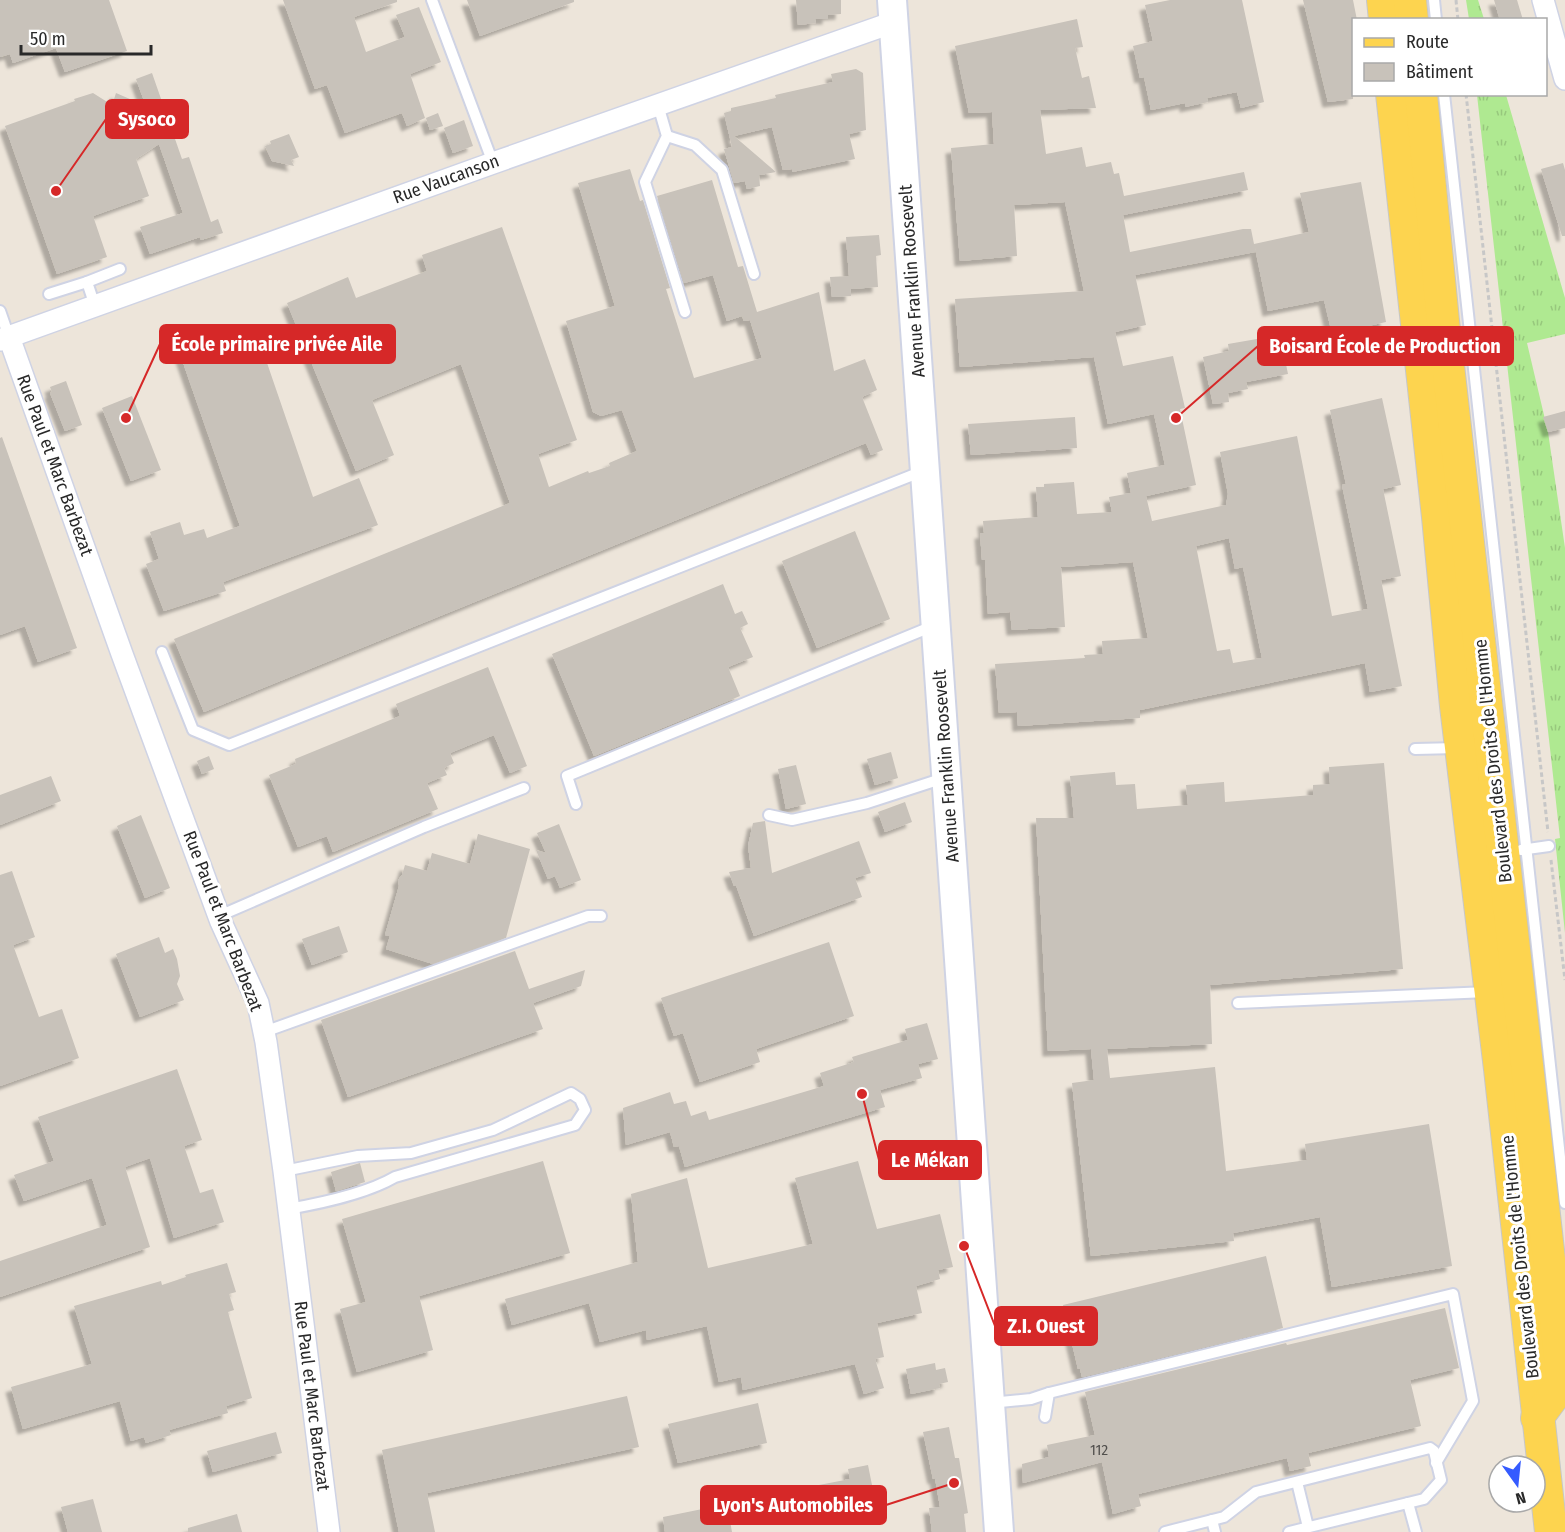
<svg xmlns="http://www.w3.org/2000/svg" width="1565" height="1532" font-family="'Fira Sans Condensed',sans-serif">
<style>
.grass{fill:url(#grass-tufts)}
.building{fill:#c8c2ba;fill-rule:evenodd;filter:url(#shadow)}
.lines{fill:none;stroke-linecap:round;stroke-linejoin:round}
.lane-casing{stroke:#cfd3e4;stroke-width:14}
.street-casing{stroke:#cfd3e4;stroke-width:24}
.secondary-casing{stroke:#cfd3e4;stroke-width:32}
.primary-casing{stroke:#c7c7c7;stroke-width:34}
.path{stroke:#c7c7c7;stroke-width:3;stroke-dasharray:4.5 3;stroke-linecap:butt}
.lane{stroke:#fff;stroke-width:10}
.street{stroke:#fff;stroke-width:21}
.secondary{stroke:#fff;stroke-width:28}
.primary{stroke:#fdd44f;stroke-width:32}
.labels{text-anchor:middle;dominant-baseline:central;stroke-width:6;stroke-linejoin:round;paint-order:stroke}
.number-label{font-size:15px;fill:#514f4d}
.street-label{font-size:18px;fill:#292929;stroke:#fff}
.leader{fill:none;stroke:#d62828;stroke-width:2}
.callout-dot{fill:#d62828;stroke:#fff;stroke-width:2}
.callout{fill:#d62828;stroke:#d62828;stroke-width:2}
.callout-label{font-size:20px;text-anchor:middle;font-weight:bold;fill:#fff}
</style>
<defs>
<pattern id="grass-tufts" width="24" height="20" patternUnits="userSpaceOnUse" patternTransform="scale(1.5)"><rect width="24" height="20" fill="#afe991"/><path d="M3 7l-1-3M5 7V3M7 7l1-3M15 17l-1-3M17 17v-4M19 17l1-3" fill="none" stroke="#97c87d"/></pattern>
<filter id="shadow"><feDropShadow dx="-5.5" dy="5.5" stdDeviation="1.5" flood-color="#0004"/></filter>
</defs>
<rect width="100%" height="100%" fill="#ede5da"/>
<g class="grass">
<polygon points="1466,0 1478,0 1484,19 1469,19"/>
<polygon points="1477,95 1506,95 1565,298 1565,334 1527,343 1548,432 1565,548 1565,933 1555,839 1560,838"/>
</g>
<g class="building">
<polygon points="0,0 109,0 127,51 65,72 56,48 13,63 10,54 0,57"/>
<polygon points="283,0 397,0 397,2 354,17 366,52 405,37 396,15 419,7 441,62 410,74 425,118 407,126 402,113 345,133 327,85 315,89"/>
<polygon points="467,0 574,0 574,2 480,36"/>
<polygon points="796,0 841,0 841,14 828,15 828,19 815,19 816,23 798,25"/>
<polygon points="1170,0 1242,0 1264,102 1241,108 1237,92 1207,98 1208,102 1185,107 1185,103 1151,110 1144,77 1140,78 1133,46 1153,41 1145,5"/>
<polygon points="1303,0 1353,0 1357,20 1353,20 1353,99 1328,102"/>
<polygon points="1494,0 1517,0 1523,20 1500,20"/>
<path d="M1077 19 1083 47 1075 48 1082 78 1089 76 1096 108 1040 110 1046 154 1082 147 1086 167 1111 162 1114 174 1119 173 1124 196 1244 172 1248 190 1123 215 1130 252 1243 229H1251L1254 244 1309 232 1300 193 1361 182 1386 322 1332 334 1324 300 1268 311 1255 248V252L1135 275 1146 325 1115 332 1123 366 1173 356 1185 408 1180 409 1196 485 1146 496 1152 521 1226 505 1228 494 1220 452 1297 436 1332 616 1368 609 1342 485 1346 484 1330 410 1382 398 1401 485 1383 489 1401 576 1381 580 1402 686 1370 692 1365 663 1140 710V718L1018 726 1017 712 999 713 995 664 1085 658 1084 655 1103 654 1102 641 1148 638 1133 562 1061 567 1065 627 1012 630 1010 612 988 614 985 560H982L980 533H984L983 521 1038 517 1036 487H1044V484L1074 482 1077 514 1112 512 1109 497 1131 493 1127 473 1165 465 1154 414 1108 424 1094 357 960 367 955 299 1084 291 1065 202 1014 205 1017 256 960 261 951 148 994 144 992 112 969 113 955 46ZM1229 538 1235 569 1243 567 1262 658 1233 663 1230 649 1217 651 1196 546Z"/>
<polygon points="856,69 863,73 866,130 849,134 855,159 792,172 792,169 783,170 772,127 734,136 776,172 759,175 760,186 747,189 745,181 734,183 724,149 732,147 724,113 731,111 731,108 776,98 775,95 833,82 831,74"/>
<polygon points="152,73 182,159 189,157 211,222 218,219 223,233 201,240 200,237 150,254 140,227 183,213 159,144 136,159 149,196 93,216 107,257 57,274 5,126 75,101 74,99 93,93 112,105 116,93 146,106 136,79"/>
<polygon points="438,113 443,126 430,130 426,118"/>
<polygon points="464,120 473,146 453,153 444,128"/>
<polygon points="289,134 299,157 291,160 294,166 272,161 265,146 271,144 270,141"/>
<polygon points="1563,163 1565,170 1565,236 1562,236 1541,169"/>
<polygon points="630,169 640,201 643,200 670,288 666,289 694,378 762,358 750,320 744,321 742,316 727,321 713,275 684,283 657,196 712,180 738,267 743,266 757,312 819,292 834,371 865,359 877,390 862,397 883,450 871,455 866,443 204,712 174,639 510,503 461,364 372,400 394,455 356,471 287,303 348,277 356,298 427,271 422,255 502,227 577,440 538,454 549,487 588,471 589,473 610,466 609,463 637,451 622,410 601,416 593,412 566,321 615,306 578,183"/>
<polygon points="879,235 881,255 876,256 878,287 851,289 851,296 832,297 830,277 849,276 846,237"/>
<polygon points="254,325 313,497 359,478 378,525 223,582 226,591 164,611 146,564 159,559 150,532 180,522 184,535 204,529 207,538 240,526 179,351"/>
<polygon points="1280,335 1288,374 1246,382 1248,389 1228,393 1229,402 1213,404 1203,357 1229,351 1228,344"/>
<polygon points="66,381 82,425 65,431 50,393 52,392 50,387"/>
<polygon points="132,396 161,470 131,481 102,408"/>
<polygon points="1565,411 1565,428 1548,432 1543,417"/>
<polygon points="1075,417 1077,448 971,455 968,424"/>
<polygon points="2,437 77,648 38,662 25,626 0,635 0,438"/>
<polygon points="855,531 890,619 817,648 782,561"/>
<polygon points="723,584 735,614 742,611 748,624 740,628 753,657 728,667 740,696 594,756 552,654"/>
<polygon points="488,667 527,766 510,773 494,735 450,753 454,763 444,768 447,775 427,783 438,809 333,852 327,836 298,847 269,775 296,764 295,759 400,716 396,704"/>
<polygon points="891,752 898,778 875,785 867,759"/>
<polygon points="209,756 214,769 202,774 197,761"/>
<polygon points="1384,763 1403,969 1210,985 1212,1044 1107,1049 1110,1078 1215,1067 1226,1171 1307,1160 1305,1144 1429,1124 1452,1266 1332,1287 1320,1217 1233,1233 1234,1241 1091,1256 1072,1083 1094,1080 1091,1049 1048,1051 1036,818 1074,818 1070,776 1115,772 1116,785 1135,784 1137,809 1188,805 1186,785 1224,782 1225,802 1313,795 1313,785 1330,784 1329,767"/>
<polygon points="796,765 806,804 786,809 778,769"/>
<polygon points="51,776 61,801 0,825 0,795"/>
<polygon points="905,802 912,822 885,832 878,812"/>
<polygon points="141,815 170,888 145,898 117,826"/>
<polygon points="765,821 772,873 859,841 871,873 855,878 862,897 754,936 736,885 734,886 729,872 751,868 748,846 753,823"/>
<polygon points="559,824 581,880 560,888 555,876 548,879 536,850 546,853 537,833"/>
<polygon points="478,834 530,849 506,938 433,964 386,949 390,936 385,935 399,886 398,880 402,875 405,865 427,871 432,853 470,864"/>
<polygon points="12,871 35,937 13,945 39,1017 62,1009 79,1058 0,1086 0,875"/>
<polygon points="339,926 348,952 312,965 302,939"/>
<polygon points="159,937 165,953 173,949 177,959 180,976 177,984 184,1000 140,1017 116,954"/>
<polygon points="829,942 854,1016 756,1049 760,1062 700,1082 683,1033 674,1036 661,998"/>
<polygon points="515,951 529,989 585,970 581,986 533,1003 543,1029 348,1097 321,1020"/>
<polygon points="927,1023 938,1059 918,1064 922,1078 880,1090 885,1107 685,1167 679,1146 674,1147 670,1132 626,1145 623,1108 670,1092 674,1104 686,1101 691,1116 706,1111 709,1120 824,1086 820,1073 854,1062 852,1057 908,1040 905,1029"/>
<polygon points="177,1069 202,1140 184,1146 200,1193 213,1189 224,1222 174,1238 150,1158 125,1167 150,1247 0,1297 0,1261 107,1225 92,1178 24,1201 14,1175 54,1161 38,1117"/>
<polygon points="543,1161 570,1253 419,1296 433,1350 357,1372 340,1309 366,1302 342,1219"/>
<polygon points="858,1161 877,1229 940,1214 953,1267 938,1270 940,1279 916,1286 922,1313 877,1323 884,1357 875,1359 884,1388 864,1394 855,1364 743,1390 741,1377 719,1382 707,1326 647,1340 646,1330 600,1342 589,1303 512,1325 505,1299 638,1262 631,1194 687,1178 708,1268 813,1244 795,1178"/>
<polygon points="360,1163 365,1182 336,1191 331,1172"/>
<polygon points="1266,1256 1283,1328 1082,1377 1080,1369 1078,1369 1063,1305"/>
<polygon points="227,1263 236,1292 229,1294 234,1310 228,1312 252,1398 226,1406 228,1413 169,1430 171,1435 146,1443 144,1437 131,1441 120,1401 23,1429 11,1387 92,1364 74,1306 161,1281 162,1285 186,1277 185,1275"/>
<polygon points="1445,1308 1459,1368 1410,1380 1421,1426 1308,1453 1311,1466 1290,1471 1287,1458 1138,1494 1141,1506 1113,1514 1102,1462 1023,1483 1022,1464 1049,1457 1047,1445 1095,1435 1085,1392 1286,1343 1287,1345"/>
<polygon points="935,1363 936,1370 945,1368 948,1382 939,1384 940,1388 911,1394 906,1369"/>
<polygon points="627,1396 639,1447 427,1493 435,1532 399,1532 382,1450"/>
<polygon points="758,1403 767,1443 678,1463 668,1424"/>
<polygon points="949,1427 955,1458 959,1458 968,1513 964,1514 966,1532 932,1532 929,1508 940,1507 935,1478 933,1479 923,1432"/>
<polygon points="276,1432 282,1453 213,1472 207,1451"/>
<polygon points="868,1465 876,1505 826,1516 819,1485 850,1479 848,1469"/>
<polygon points="93,1499 102,1532 68,1532 61,1507"/>
<polygon points="727,1504 732,1532 665,1532 663,1517"/>
<polygon points="237,1514 242,1532 188,1532 188,1528"/>
</g>
<g class="lines">
<g class="lane-casing">
<g id="lane">
<polyline points="432,0 493,163"/>
<polyline points="1434,0 1436,20"/>
<polyline points="1444,94 1565,1203"/>
<polyline points="658,105 667,136 645,182 685,312"/>
<polyline points="667,136 695,145 722,170 754,274"/>
<polyline points="49,294 87,282"/>
<polyline points="95,306 87,282 120,269"/>
<polyline points="0,311 9,337"/>
<polyline points="162,652 193,730 229,745 923,471"/>
<polyline points="1415,749 1458,748"/>
<polyline points="576,804 567,776 933,626"/>
<polyline points="769,815 792,820 867,803 944,778"/>
<polyline points="1521,850 1549,846"/>
<polyline points="219,916 424,827 524,788"/>
<polyline points="1238,1003 1487,992"/>
<polyline points="264,1032 588,916 601,916"/>
<path d="M284 1171 358 1156 411 1153 493 1130 571 1093 580 1099 585 1110 575 1125 395 1177C366 1194 322 1203 288 1209"/>
<polyline points="990,1403 1031,1399 1049,1393"/>
<polyline points="1045,1417 1049,1393 1453,1294 1473,1401 1436,1463"/>
<polyline points="1297,1482 1308,1527"/>
<polyline points="1408,1503 1416,1532"/>
<polyline points="1212,1520 1215,1532"/>
<polyline points="1165,1532 1224,1517 1256,1492 1430,1448 1434,1451 1441,1480 1424,1499 1289,1532"/>
</g>
</g>
<g class="street-casing">
<g id="street">
<polyline points="1543,0 1565,79"/>
<polyline points="9,337 122,654 221,922 258,1003 266,1042 284,1171 329,1532"/>
<polyline points="0,340 493,163 894,22"/>
</g>
</g>
<g class="secondary-casing">
<polyline id="secondary" points="892,0 999,1532"/>
</g>
<g class="primary-casing">
<g id="primary">
<polyline points="1383,0 1385,20"/>
<polyline points="1410,0 1412,20"/>
<polyline points="1392,94 1438,517 1456,706 1500,1069 1551,1532"/>
<polyline points="1421,94 1443,321 1563,1383 1537,1418"/>
</g>
</g>
<g class="path">
<polyline points="1456,0 1458,20"/>
<polyline points="1466,94 1548,832"/>
<polyline points="1551,860 1565,980"/>
</g>
<use href="#lane" class="lane"/>
<use href="#street" class="street"/>
<use href="#secondary" class="secondary"/>
<use href="#primary" class="primary"/>
</g>
<g class="labels">
<g class="number-label">
<text x="1099" y="1450">112</text>
</g>
<g class="street-label">
<text transform="translate(446 179) rotate(-20)">Rue Vaucanson</text>
<text transform="translate(912 281) rotate(-94)">Avenue Franklin Roosevelt</text>
<text transform="translate(55 465) rotate(70)">Rue Paul et Marc Barbezat</text>
<text transform="translate(1493 761) rotate(-96)">Boulevard des Droits de l'Homme</text>
<text transform="translate(946 766) rotate(-94)">Avenue Franklin Roosevelt</text>
<text transform="translate(223 921) rotate(69)">Rue Paul et Marc Barbezat</text>
<text transform="translate(1520 1257) rotate(-96)">Boulevard des Droits de l'Homme</text>
<text transform="translate(312 1396) rotate(83)">Rue Paul et Marc Barbezat</text>
</g>
</g>
<path class="leader" d="M56 191L106 119M126 418L160 344M1176 418L1258 346M862 1094L879 1160M964 1246L995 1326M954 1483L886 1505"/>
<g class="callout-dot">
<circle cx="56" cy="191" r="6"/>
<circle cx="126" cy="418" r="6"/>
<circle cx="1176" cy="418" r="6"/>
<circle cx="862" cy="1094" r="6"/>
<circle cx="964" cy="1246" r="6"/>
<circle cx="954" cy="1483" r="6"/>
</g>
<g class="callout">
<rect x="106" y="100" width="82" height="38" rx="6"/>
<rect x="160" y="325" width="235" height="38" rx="6"/>
<rect x="1258" y="327" width="255" height="38" rx="6"/>
<rect x="879" y="1141" width="102" height="38" rx="6"/>
<rect x="995" y="1307" width="102" height="38" rx="6"/>
<rect x="701" y="1486" width="185" height="38" rx="6"/>
</g>
<g class="callout-label">
<text x="147" y="126">Sysoco</text>
<text x="277" y="351">École primaire privée Aile</text>
<text x="1385" y="353">Boisard École de Production</text>
<text x="930" y="1167">Le Mékan</text>
<text x="1046" y="1333">Z.I. Ouest</text>
<text x="793" y="1512">Lyon's Automobiles</text>
</g>
<rect x="1352" y="18" width="195" height="78" fill="#ffffff" stroke="#a9a9a9" stroke-width="1.5"/>
<rect x="1364" y="38" width="30" height="9" fill="#fdd44f" stroke="#a9a9a9" stroke-width="1.5"/>
<text x="1406" y="48" font-size="18" fill="#292929">Route</text>
<rect x="1364" y="63" width="30" height="18" fill="#c8c2ba" stroke="#a9a9a9" stroke-width="1.5"/>
<text x="1406" y="78" font-size="18" fill="#292929">Bâtiment</text>
<g transform="translate(1517 1484) rotate(165)"><circle r="28" fill="#ffffff" stroke="#a9a9a9" stroke-width="1.5"/>
<path d="M0-4.5L10 22L0 15L-10 22Z" fill="#355bff"/>
<text y="-9" font-size="16" font-weight="bold" text-anchor="middle" fill="#292929">N</text>
</g>
<path d="M21 45v9h130v-9" fill="none" stroke="#292929" stroke-width="3"/>
<text x="30" y="45" font-size="18" fill="#292929" stroke="#ffffff" stroke-width="4.5" paint-order="stroke">50 m</text>
</svg>
